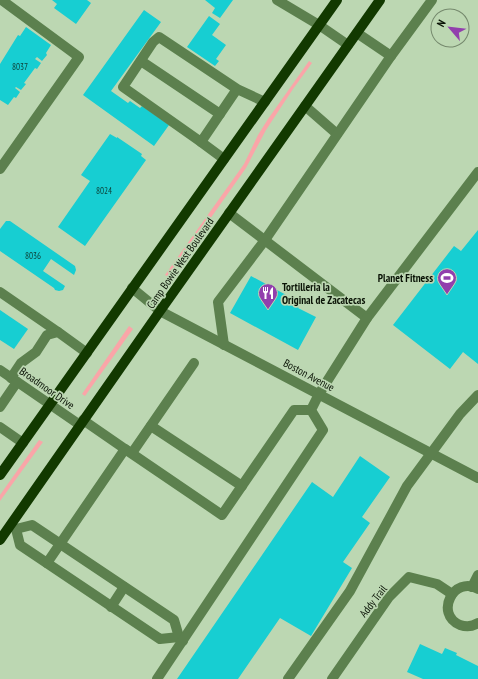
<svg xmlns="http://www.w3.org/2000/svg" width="478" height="679" font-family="'PT Sans Narrow',sans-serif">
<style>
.green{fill:#faa5a8}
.building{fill:#17ced2}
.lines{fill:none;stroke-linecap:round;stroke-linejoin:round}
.minor{stroke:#5c804e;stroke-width:10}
.major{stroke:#123900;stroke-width:10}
.labels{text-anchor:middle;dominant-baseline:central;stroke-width:3.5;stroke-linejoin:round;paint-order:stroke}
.number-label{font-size:9px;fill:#0d4239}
.street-label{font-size:11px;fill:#0a1306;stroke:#bcd7b2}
.poi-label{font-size:11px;font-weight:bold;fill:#0a1306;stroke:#bcd7b2;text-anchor:end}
</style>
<rect width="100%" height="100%" fill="#bcd7b2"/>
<g class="green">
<polygon points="309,61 312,63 293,89 266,130 246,168 169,277 165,275 244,164 258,135 268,119"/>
<polygon points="129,326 133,329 85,396 82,394"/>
<polygon points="39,440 43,442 0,501 0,495"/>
</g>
<g class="building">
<polygon points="52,0 87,0 91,3 76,24 54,8 57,4"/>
<polygon points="205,0 233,0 220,18 212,13 215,8"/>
<polygon points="144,10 161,22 111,91 128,103 130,101 140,108 142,106 169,125 154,146 83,95"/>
<polygon points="209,16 220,24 212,35 226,45 216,59 219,61 215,66 187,47"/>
<polygon points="26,27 51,45 46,53 47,55 42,61 37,57 35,59 41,63 37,69 35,68 24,83 26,84 21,90 16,87 15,88 20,92 16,98 14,97 8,105 0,100 0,64 18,35 20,36"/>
<polygon points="110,134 117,138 117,137 142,154 141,156 146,160 85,246 58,227 90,181 81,175"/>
<polygon points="6,221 10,221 75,266 76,270 74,275 51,259 43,271 65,286 63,290 59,291 55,290 54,288 0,251 0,229"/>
<polygon points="478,230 478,364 463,352 450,369 393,325 454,246 461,251"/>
<polygon points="251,276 301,303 298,308 316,317 298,350 230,313"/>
<polygon points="0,310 28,329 14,349 0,340"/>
<polygon points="360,456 390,477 362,517 370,523 343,562 352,568 311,636 280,618 238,679 177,679 312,482 333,497"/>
<polygon points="420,644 442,654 445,648 457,653 456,655 478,666 478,679 423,679 407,672"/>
</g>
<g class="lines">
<g class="minor">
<polyline points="277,0 319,25 348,45"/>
<polyline points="391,56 432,0"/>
<polyline points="141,61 220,114"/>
<polyline points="237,89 159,37 153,42 123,87 201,142 237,89 265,102"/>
<polyline points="305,106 337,134"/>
<polyline points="201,142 224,159"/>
<polyline points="0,169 79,57 3,1"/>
<polyline points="229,213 367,318 478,172"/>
<polyline points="132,288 160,311 478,478"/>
<polyline points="0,292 58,332"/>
<polyline points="224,345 218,302 265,240 391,56 357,33"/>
<polyline points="0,370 80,425"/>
<polyline points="11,378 21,363 36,352 47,335 58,332 87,353"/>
<polyline points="0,407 17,382"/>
<polyline points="151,426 242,486"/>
<polyline points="0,427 23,443"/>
<polyline points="125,449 222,515 294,410 311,410"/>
<polyline points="132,453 194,363"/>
<polyline points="11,525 16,529 20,545 160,639 179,637"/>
<polyline points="16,529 32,525 174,620 179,637 183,641"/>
<polyline points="47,563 125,449 83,420"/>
<polyline points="472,587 478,575"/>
<path d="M478 589C454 575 434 614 460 625 466 627 472 627 478 623"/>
<polyline points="111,607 124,587"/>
<polyline points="157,679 323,430 311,410 319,394 367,318"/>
<polyline points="288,679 350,591 407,486 460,414 478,395"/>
<polyline points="332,679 389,597 409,577 437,584 452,594"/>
</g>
<g class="major">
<polyline points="0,475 337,0"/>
<polyline points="0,540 160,311 380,0"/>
</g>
</g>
<defs>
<g id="stadium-pin" transform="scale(1)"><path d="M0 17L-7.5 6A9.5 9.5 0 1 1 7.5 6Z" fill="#923fad" stroke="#bcd7b2"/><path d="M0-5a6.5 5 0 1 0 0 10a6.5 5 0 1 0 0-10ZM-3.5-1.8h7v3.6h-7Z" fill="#fff"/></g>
<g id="restaurant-pin" transform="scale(1)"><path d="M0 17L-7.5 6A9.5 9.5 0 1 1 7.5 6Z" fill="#923fad" stroke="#bcd7b2"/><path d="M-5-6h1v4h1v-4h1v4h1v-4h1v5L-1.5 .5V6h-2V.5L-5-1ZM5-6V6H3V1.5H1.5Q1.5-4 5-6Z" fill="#fff"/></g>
</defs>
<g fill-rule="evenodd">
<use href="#stadium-pin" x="447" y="278"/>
<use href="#restaurant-pin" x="268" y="293"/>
</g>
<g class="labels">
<g class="number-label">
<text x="20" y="66">8037</text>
<text x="104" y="190">8024</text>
<text x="33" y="255">8036</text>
</g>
<g class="street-label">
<text transform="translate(180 263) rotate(-55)">Camp Bowie West Boulevard</text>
<text transform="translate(309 375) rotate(28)">Boston Avenue</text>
<text transform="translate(47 388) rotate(35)">Broadmoor Drive</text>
<text transform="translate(373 601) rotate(-52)">Addy Trail</text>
</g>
<g class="poi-label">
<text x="433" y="278">Planet Fitness</text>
<text x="282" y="287" text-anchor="start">Tortilleria la<tspan x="282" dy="13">Original de Zacatecas</tspan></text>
</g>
</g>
<g transform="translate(450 28) rotate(298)"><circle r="19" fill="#bcd7b2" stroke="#75896d"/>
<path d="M0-3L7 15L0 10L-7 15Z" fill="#923fad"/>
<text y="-6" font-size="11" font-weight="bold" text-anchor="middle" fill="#0a1306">N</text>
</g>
</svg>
